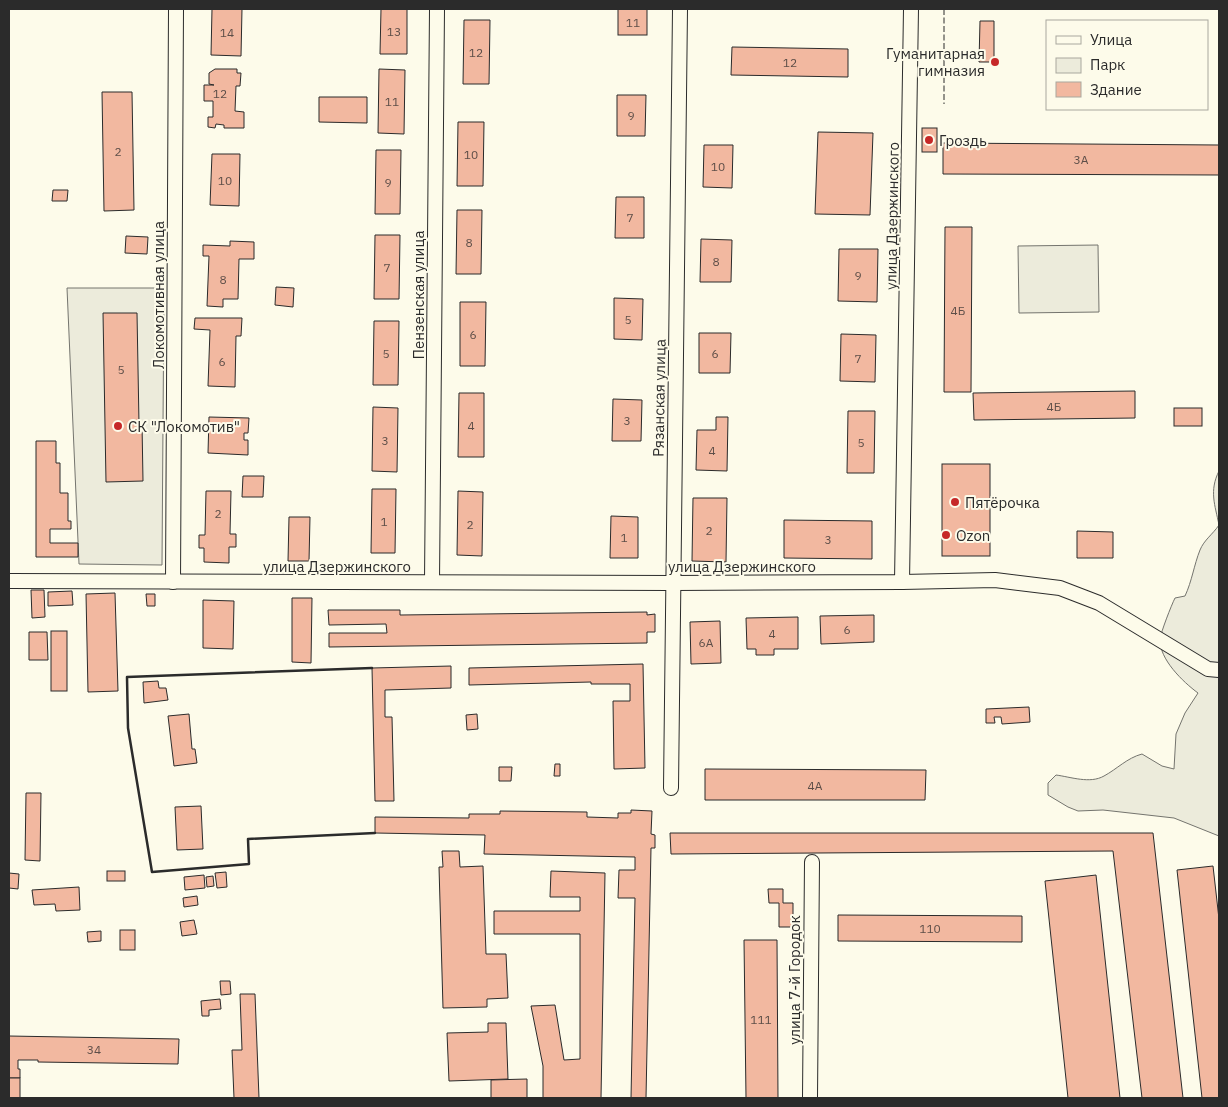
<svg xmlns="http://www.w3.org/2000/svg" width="1228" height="1107" font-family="'IBM Plex Sans',sans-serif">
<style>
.green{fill:#ecebdb;stroke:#74746e}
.building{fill:#f2b8a0;stroke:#2b2b2b}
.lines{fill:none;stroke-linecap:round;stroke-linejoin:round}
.street-casing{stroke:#2b2b2b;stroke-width:16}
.street{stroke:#fdfbea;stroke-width:14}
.fence{stroke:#2b2b2b;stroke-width:1;stroke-dasharray:6 2.5;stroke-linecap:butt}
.wall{stroke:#2b2b2b;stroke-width:2.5}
.poi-dot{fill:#c62828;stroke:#fdfbea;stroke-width:2}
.labels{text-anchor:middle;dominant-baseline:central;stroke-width:4;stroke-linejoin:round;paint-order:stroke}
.number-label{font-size:12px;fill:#5d4e48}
.poi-label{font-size:15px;fill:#2b2b2b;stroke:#fdfbea;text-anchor:start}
.street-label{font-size:15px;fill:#2b2b2b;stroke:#fdfbea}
</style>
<rect width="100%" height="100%" fill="#fdfbea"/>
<g class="green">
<polygon points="1098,245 1099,312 1019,313 1018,246"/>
<polygon points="67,288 164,288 162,565 79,564"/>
<path d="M1219 471V836L1174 818 1103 810 1078 811 1068 807 1048 795V783L1056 775C1071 777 1090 784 1104 776 1117 769 1127 758 1142 754L1162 766 1174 769 1176 734 1185 713 1198 693C1183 682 1159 659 1160 639 1161 632 1171 606 1175 598L1185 596C1192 581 1194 565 1200 550 1204 540 1213 534 1219 525 1215 505 1209 491 1219 471Z"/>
</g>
<g class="building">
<polygon points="212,9 242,9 241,56 211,55"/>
<polygon points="381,9 407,9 407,54 380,54"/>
<rect x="618" y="9" width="29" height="26"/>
<polygon points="464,20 490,20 489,84 463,84"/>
<polygon points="980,21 994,21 994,62 979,62"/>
<polygon points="732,47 848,49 848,77 731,75"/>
<polygon points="215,69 237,69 237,73 241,73 240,86 236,86 235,111 244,112 244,128 224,128 224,125 216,124 215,128 208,127 208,117 213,117 213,101 204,101 204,85 214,85 209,84 209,73"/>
<polygon points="379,69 405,70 404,134 378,133"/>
<polygon points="102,92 132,92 134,210 104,211"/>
<polygon points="617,95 646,95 645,136 617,136"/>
<polygon points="319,97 367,97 367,123 319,122"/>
<polygon points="458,122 484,122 483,186 457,186"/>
<rect x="922" y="128" width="15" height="24"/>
<polygon points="818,132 873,133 870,215 815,214"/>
<polygon points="943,143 1219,145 1219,175 943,174"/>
<polygon points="704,145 733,145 732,188 703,187"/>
<polygon points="376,150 401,150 400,214 375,214"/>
<polygon points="212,154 240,154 239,206 210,205"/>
<polygon points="53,190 68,190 67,201 52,201"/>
<polygon points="616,197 644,197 644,238 615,238"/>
<polygon points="457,210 482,210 481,274 456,274"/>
<polygon points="945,227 972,227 971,392 944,392"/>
<polygon points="375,235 400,235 399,299 374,299"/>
<polygon points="126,236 148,237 147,254 125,253"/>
<polygon points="701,239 732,240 731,282 700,282"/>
<polygon points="230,241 254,242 254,259 239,259 238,299 223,299 223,307 207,306 209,256 203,256 203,245 230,246"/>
<polygon points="839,249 878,249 877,302 838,301"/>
<polygon points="276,287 294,288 293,307 275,305"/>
<polygon points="614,298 643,299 642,340 614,339"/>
<polygon points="460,302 486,302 485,366 460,366"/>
<polygon points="103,313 137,313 139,424 142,424 143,481 106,482"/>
<polygon points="195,318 242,318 241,336 236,336 235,387 208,386 210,330 194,329"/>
<polygon points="374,321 399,321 398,385 373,385"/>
<polygon points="699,333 731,333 730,373 699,373"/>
<polygon points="841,334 876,335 875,382 840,381"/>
<polygon points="1135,391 1135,418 974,420 973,393"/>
<polygon points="459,393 484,393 484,457 458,457"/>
<polygon points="613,399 642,400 641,441 612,441"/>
<polygon points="373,407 398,408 397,472 372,471"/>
<rect x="1174" y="408" width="28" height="18"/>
<polygon points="848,411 875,411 874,473 847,473"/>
<polygon points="209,417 249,418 248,433 244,433 244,440 248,440 248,455 208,453"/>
<polygon points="716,417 728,417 727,471 696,470 697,430 716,430"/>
<polygon points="36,441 56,441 56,463 60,463 60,493 68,493 68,521 71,521 71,529 50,529 50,543 78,543 78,557 36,557"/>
<rect x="942" y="464" width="48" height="92"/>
<polygon points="243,476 264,476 263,497 242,497"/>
<polygon points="372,489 396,489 395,553 371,553"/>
<polygon points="206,491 231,491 230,534 236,534 236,547 229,547 229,563 204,562 204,548 199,548 199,535 205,535"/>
<polygon points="458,491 483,492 482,556 457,555"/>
<polygon points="693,498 727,498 726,562 692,561"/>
<polygon points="611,516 638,517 638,558 610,558"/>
<polygon points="289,517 310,517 309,561 288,561"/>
<polygon points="784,520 872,521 872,559 784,558"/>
<polygon points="1077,531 1113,532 1113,558 1077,558"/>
<polygon points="31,590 44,590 45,617 32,618"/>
<polygon points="72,591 73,605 48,606 48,592"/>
<polygon points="115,593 118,691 88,692 86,594"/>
<polygon points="146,594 155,594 155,606 147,606"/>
<polygon points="292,598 312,598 311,663 292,662"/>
<polygon points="203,600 234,601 233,649 203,648"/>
<polygon points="328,610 400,610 400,615 647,612 647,615 655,614 655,632 647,632 647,643 329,647 329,633 387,633 386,624 329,625"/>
<polygon points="874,615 874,642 821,644 820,616"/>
<polygon points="798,617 798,649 774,649 774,655 756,655 756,649 747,649 746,618"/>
<polygon points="720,621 721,663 691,664 690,622"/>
<rect x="51" y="631" width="16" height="60"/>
<polygon points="29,632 47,632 48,660 29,660"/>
<polygon points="643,664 645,768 614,769 613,701 630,701 630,684 591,684 591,682 469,685 469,668"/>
<polygon points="451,666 451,688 385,690 385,717 392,717 394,801 375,801 372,668"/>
<polygon points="158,681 159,688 166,688 168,700 144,703 143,682"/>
<polygon points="1029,707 1030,722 1002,724 1001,717 994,717 995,723 986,723 986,709"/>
<polygon points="189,714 192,749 195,749 197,763 174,766 168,716"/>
<polygon points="477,714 478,729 467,730 466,715"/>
<polygon points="555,764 560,764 560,776 554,776"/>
<polygon points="499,767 512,767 511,781 499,781"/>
<polygon points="705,769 926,770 925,800 705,800"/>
<polygon points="26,793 41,793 40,861 25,860"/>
<polygon points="201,806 203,849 177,850 175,807"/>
<polygon points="631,810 652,811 651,834 655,835 655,848 651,848 646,1098 631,1098 635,898 618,898 619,870 635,870 635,857 484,854 485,835 375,833 375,817 469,818 469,814 500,814 500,811 587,812 587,817 618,818 618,813 631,813"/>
<polygon points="670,833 1153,833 1183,1098 1142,1098 1113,851 671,854"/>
<polygon points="442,851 459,851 460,867 483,866 486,954 506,954 508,998 487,999 487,1007 443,1008 439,867 443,867"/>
<polygon points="1213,866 1219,919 1219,1098 1202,1098 1177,870"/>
<rect x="107" y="871" width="18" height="10"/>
<polygon points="551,871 605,873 601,1098 543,1098 543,1066 531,1006 555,1005 564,1060 580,1059 580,934 494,934 494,911 580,911 580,897 550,897"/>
<polygon points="226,872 227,887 217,888 215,873"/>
<polygon points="9,873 19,874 18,889 9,888"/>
<polygon points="204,875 205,888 185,890 184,877"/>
<polygon points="1096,875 1120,1098 1068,1098 1045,881"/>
<polygon points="213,876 214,886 207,887 206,877"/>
<polygon points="79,887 80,910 56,911 55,904 34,905 32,890"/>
<polygon points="768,889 783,889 783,903 793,903 793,927 779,927 779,903 769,903"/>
<polygon points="197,896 198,905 184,907 183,898"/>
<polygon points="838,915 1022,916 1022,942 838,941"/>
<polygon points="194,920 197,934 182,936 180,922"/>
<rect x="120" y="930" width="15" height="20"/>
<polygon points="101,931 101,941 88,942 87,932"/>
<polygon points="744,940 777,940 778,1098 746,1098"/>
<polygon points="220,981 230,981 231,994 221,995"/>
<polygon points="240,994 255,994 259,1098 234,1098 232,1050 242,1050"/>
<polygon points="220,999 221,1009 209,1010 209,1016 202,1016 201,1001"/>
<polygon points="488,1023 506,1023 508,1079 449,1081 447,1033 488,1032"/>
<polygon points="9,1036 179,1039 178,1064 38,1062 38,1060 18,1060 18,1069 20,1069 20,1078 9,1078"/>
<rect x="9" y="1078" width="11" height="20"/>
<polygon points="527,1079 527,1098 491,1098 491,1080"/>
</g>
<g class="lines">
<g class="street-casing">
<g id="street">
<polyline points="9,581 673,583 902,582 911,9"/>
<polyline points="173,582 176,9"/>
<polyline points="432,582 437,9"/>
<polyline points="902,582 995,580 1060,588 1099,603 1208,669 1219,670"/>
<polyline points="671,788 680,9"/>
<polyline points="810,1098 812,862"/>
</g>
</g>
<use href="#street" class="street"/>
<polyline class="fence" points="944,9 944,104"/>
<polyline class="wall" points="372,668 127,677 128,728 152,872 249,864 248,839 375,833"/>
</g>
<g class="poi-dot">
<circle cx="995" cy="62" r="5"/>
<circle cx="929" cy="140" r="5"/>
<circle cx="118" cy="426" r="5"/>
<circle cx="955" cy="502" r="5"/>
<circle cx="946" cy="535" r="5"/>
</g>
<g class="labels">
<g class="number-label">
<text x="633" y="22">11</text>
<text x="394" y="31">13</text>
<text x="227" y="32">14</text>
<text x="476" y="52">12</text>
<text x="790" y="62">12</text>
<text x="220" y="93">12</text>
<text x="392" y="101">11</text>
<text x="631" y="115">9</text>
<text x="118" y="151">2</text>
<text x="471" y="154">10</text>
<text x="1081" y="159">3А</text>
<text x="718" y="166">10</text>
<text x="225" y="180">10</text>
<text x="388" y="182">9</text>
<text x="630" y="217">7</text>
<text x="469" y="242">8</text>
<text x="716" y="261">8</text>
<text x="387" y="267">7</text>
<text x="858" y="275">9</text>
<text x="223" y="279">8</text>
<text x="958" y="310">4Б</text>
<text x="628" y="319">5</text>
<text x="473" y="334">6</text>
<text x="386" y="353">5</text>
<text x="715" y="353">6</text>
<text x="858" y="358">7</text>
<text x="222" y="361">6</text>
<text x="121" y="369">5</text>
<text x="1054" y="406">4Б</text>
<text x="627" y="420">3</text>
<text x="471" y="425">4</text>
<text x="385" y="440">3</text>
<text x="861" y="442">5</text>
<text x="712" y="450">4</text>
<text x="218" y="513">2</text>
<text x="384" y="521">1</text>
<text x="470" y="524">2</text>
<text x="709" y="530">2</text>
<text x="624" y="537">1</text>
<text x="828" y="539">3</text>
<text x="847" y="629">6</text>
<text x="772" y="633">4</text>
<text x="706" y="642">6А</text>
<text x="815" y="785">4А</text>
<text x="930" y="928">110</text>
<text x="761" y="1019">111</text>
<text x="94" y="1049">34</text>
</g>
<g class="poi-label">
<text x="985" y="53" text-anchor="end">Гуманитарная<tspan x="985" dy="17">гимназия</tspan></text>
<text x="939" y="140">Гроздь</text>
<text x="128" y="426">СК "Локомотив"</text>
<text x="965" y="502">Пятёрочка</text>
<text x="956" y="535">Ozon</text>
</g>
<g class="street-label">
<text transform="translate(892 216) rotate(-89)">улица Дзержинского</text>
<text transform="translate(158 295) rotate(-90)">Локомотивная улица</text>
<text transform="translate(418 295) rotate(-90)">Пензенская улица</text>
<text transform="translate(659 398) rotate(-89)">Рязанская улица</text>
<text x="337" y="566">улица Дзержинского</text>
<text x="742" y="566">улица Дзержинского</text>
<text transform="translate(794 980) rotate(-90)">улица 7-й Городок</text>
</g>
</g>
<rect width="1228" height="1107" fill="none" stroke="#2b2b2b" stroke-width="20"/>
<rect x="1046" y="20" width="162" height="90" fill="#fdfbea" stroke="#a9a89e"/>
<rect x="1056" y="36" width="25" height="8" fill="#fdfbea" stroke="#a9a89e"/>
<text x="1090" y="45" font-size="15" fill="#2b2b2b">Улица</text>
<rect x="1056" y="58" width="25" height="15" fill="#ecebdb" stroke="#a9a89e"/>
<text x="1090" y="70" font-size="15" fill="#2b2b2b">Парк</text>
<rect x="1056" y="82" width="25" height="15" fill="#f2b8a0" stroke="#a9a89e"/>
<text x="1090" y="95" font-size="15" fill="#2b2b2b">Здание</text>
</svg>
